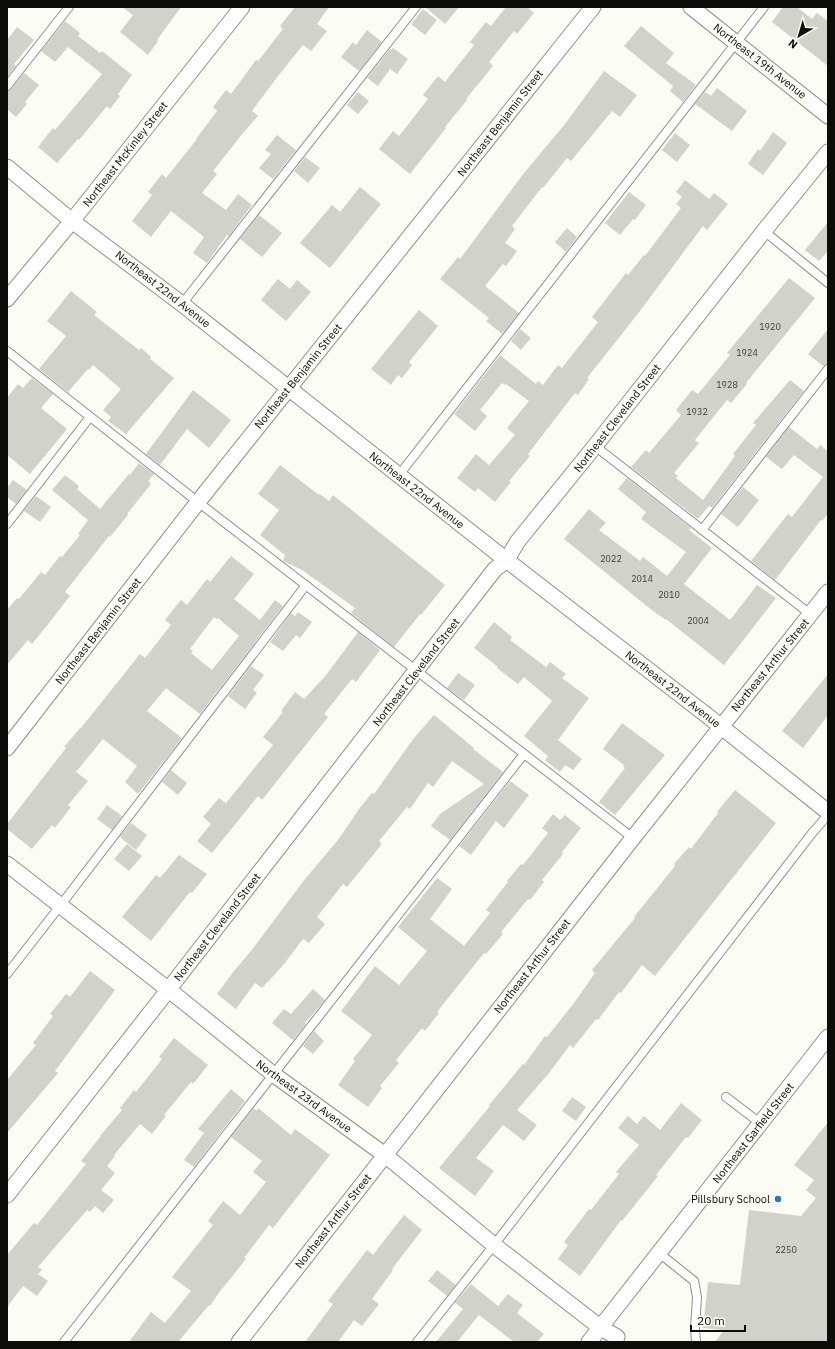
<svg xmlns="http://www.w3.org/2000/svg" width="835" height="1349" font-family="'IBM Plex Sans',sans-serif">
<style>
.building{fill:#d3d2ca;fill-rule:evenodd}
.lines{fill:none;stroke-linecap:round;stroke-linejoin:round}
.lane-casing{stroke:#908f88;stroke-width:10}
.street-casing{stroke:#908f88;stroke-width:17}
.lane{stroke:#fff;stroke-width:8}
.street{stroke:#fff;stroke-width:15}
.poi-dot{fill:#2577c5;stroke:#fdfcf4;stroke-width:1.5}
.labels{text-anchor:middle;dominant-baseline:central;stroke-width:3;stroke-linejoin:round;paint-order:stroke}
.number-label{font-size:9px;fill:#3e3e39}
.street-label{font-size:11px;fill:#0c0c09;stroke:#fdfcf4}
.poi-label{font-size:11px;fill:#0c0c09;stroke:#fdfcf4;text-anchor:end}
</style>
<rect width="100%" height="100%" fill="#fdfcf4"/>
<g class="building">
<polygon points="122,7 181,7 157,40 158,41 148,55 120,32 133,15"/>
<polygon points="295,7 329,7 317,24 327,31 311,51 303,45 278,76 252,111 258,116 243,133 213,171 217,174 202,193 226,210 238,194 252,205 229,236 227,235 207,263 193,253 204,237 171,211 151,237 132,221 152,195 148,192 162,174 166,178 197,139 196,139 217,111 213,107 226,90 231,94 256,60 258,61 283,29 280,26"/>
<polygon points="425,7 459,7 445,24"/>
<polygon points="506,7 527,7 534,13 517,34 514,31 489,62 493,66 466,99 467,100 445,127 446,128 410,174 379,149 393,131 399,136 428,99 423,95 438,76 445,82 474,45 470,42 486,22 491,26"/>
<polygon points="783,7 797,7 812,19 817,13 828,21 828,66 772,22"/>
<polygon points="423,9 437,20 425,35 411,24"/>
<polygon points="65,21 80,33 78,36 100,53 102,51 132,75 118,94 120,96 110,109 107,106 79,140 78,139 57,163 38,147 53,128 55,130 102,74 68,47 55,62 41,51"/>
<polygon points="641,26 674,53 666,63 696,85 683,102 670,91 673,86 624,46"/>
<polygon points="17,27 34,40 14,64 16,66 7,77 7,40"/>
<polygon points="367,30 382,42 359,71 341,57 353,42 356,45"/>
<polygon points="393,48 408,59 397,74 390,69 378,86 367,78 390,49 391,50"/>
<polygon points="604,71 637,95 620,117 612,111 571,161 567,158 543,188 542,187 512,226 515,229 505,243 517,251 506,266 503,264 485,286 519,313 502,334 486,321 489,318 440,279 458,257 460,259 524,173 565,124"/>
<polygon points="24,73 39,85 25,102 27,104 16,117 7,109 7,91 11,89"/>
<polygon points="717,88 747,111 732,131 695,104 705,92 711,96"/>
<polygon points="358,92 369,101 358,114 347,105"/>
<polygon points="773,132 787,143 763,175 748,164 758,149 760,151"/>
<polygon points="675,133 690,145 677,162 662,150"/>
<polygon points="277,135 296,150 273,179 259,168 271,154 265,150"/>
<polygon points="305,157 320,168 308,183 294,171"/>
<polygon points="685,180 709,199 714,193 728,204 707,230 703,226 640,311 587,378 589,379 578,395 575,393 528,454 530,456 509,481 511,482 495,502 478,488 475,492 457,478 476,454 489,465 515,435 507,428 529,401 506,384 505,385 502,383 480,410 487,416 475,431 454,414 500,355 536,384 538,381 543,385 558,365 562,368 598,322 592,317 626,273 628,275 644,255 645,256 681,208 676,204 682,197 676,192"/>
<polygon points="360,187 381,204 330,268 300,243 332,205 340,212"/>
<polygon points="629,192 646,205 635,220 633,219 620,235 605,223"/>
<polygon points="259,215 282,233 262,257 240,239"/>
<polygon points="828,222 828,251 819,261 805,250"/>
<polygon points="567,228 577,237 566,252 555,242"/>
<polygon points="789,278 815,298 746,383 747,384 731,403 727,400 695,440 699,443 674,473 678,476 676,478 703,500 735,456 733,454 756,425 753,423 790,380 804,391 712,508 709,506 698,519 631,467 646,450 649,453 681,415 676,410 692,390 698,394 730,355 727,353"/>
<polygon points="278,279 290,289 297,280 311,292 286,321 261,300"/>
<polygon points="71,291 97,312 94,315 139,350 141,348 151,357 150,359 174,378 126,434 108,421 111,417 103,410 121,389 93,365 89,370 88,369 68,392 39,369 66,336 47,321"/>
<polygon points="419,310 438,326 409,362 412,365 402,378 398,375 391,385 371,369"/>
<polygon points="520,329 531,338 521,350 511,341"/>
<polygon points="828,329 828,364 823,366 808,354"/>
<polygon points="32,378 53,394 41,408 67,429 30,474 7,455 7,398 18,384 23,388"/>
<polygon points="193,390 231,420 209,448 187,429 160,465 146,454"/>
<polygon points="789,427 817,449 820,445 828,451 828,514 822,521 821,520 775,580 751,561 788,514 792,517 823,477 794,455 782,469 766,457"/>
<polygon points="139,463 154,474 148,481 151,484 127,514 128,515 110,537 109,536 65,592 70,596 49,623 32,644 28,640 7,665 7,610 17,598 19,599 41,572 45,575 60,556 62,557 80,535 78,534 88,520 52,490 65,475 79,486 77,489 100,509 129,474 130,475"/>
<polygon points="280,465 319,495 320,494 329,501 333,495 445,585 421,615 420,614 394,647 351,613 355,608 302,570 283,561 285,555 260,535 279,510 258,494"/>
<polygon points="627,478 691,528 689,530 712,548 684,584 730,620 757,585 776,598 724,665 666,619 666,620 653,611 564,539 589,509 606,523 599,530 640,561 643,557 667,576 686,552 641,519 646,512 618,489"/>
<polygon points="13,480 27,490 16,504 7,497 7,488"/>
<polygon points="743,487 759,500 738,527 721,514"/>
<polygon points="36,496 51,507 40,522 24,511"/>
<path d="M231 556 254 574 234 599 260 620 275 600 283 606 200 714 166 688 147 711 182 738 138 794 125 782 137 766 103 739 76 772 88 781 68 805 71 807 55 828 52 825 32 849 7 829V824L66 748 64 747 80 728H81L140 654 145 658 171 625 165 620 181 600 187 605 207 579 210 582ZM214 617 217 619 218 618 239 636 212 670 191 653 193 651 190 649Z"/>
<polygon points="298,612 312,622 300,638 296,635 283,651 270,642 291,613 295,616"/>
<polygon points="494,622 512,637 510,640 546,667 550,662 566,674 562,678 589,698 558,740 582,759 573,770 565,765 560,772 545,760 548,756 524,736 552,701 524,677 518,684 497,668 498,667 474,648"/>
<polygon points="358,632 380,650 356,682 352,679 324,714 328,717 262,800 258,796 212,853 197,841 211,824 203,817 219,798 226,803 273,745 263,737 283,712 281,711 295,692 304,699 327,674"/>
<polygon points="251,666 264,675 253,690 257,693 245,709 228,696"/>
<polygon points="458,673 475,685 464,700 447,688"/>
<polygon points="828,674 828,715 803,748 782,731"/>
<polygon points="434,715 474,748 473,749 503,772 450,840 431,826 440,814 484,784 452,761 433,787 428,783 410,809 407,807 379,841 382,844 347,887 343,884 317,917 325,924 309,943 303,939 284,964 267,983 267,982 262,988 255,983 236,1009 217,994 234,971 251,951 305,879 338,840 359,809 372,793 374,794 414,738"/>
<polygon points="622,723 665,755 615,815 599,802 625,768 623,766 624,765 603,749"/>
<polygon points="171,770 187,783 178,795 162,782"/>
<polygon points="510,781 529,795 504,828 496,821 471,855 459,846"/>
<polygon points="735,790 776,823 655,976 642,965 621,993 619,992 598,1020 596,1019 573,1048 570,1045 549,1073 517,1110 537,1125 524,1141 503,1125 476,1158 494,1171 475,1196 439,1168 490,1106 489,1105 523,1064 524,1065 545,1036 547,1037 574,1003 595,973 592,970 635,918 634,917 675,866 674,864 689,847 691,849 718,813 717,812"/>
<polygon points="107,805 122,816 112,830 97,819"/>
<polygon points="553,814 560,820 565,815 581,828 562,852 563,854 542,880 544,882 530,900 528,899 501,932 503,934 486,954 484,953 437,1012 439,1013 425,1031 422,1028 396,1060 399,1063 380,1086 382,1088 368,1107 338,1085 355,1061 353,1059 372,1035 341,1011 375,966 399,985 427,951 398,927 437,878 452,889 430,919 464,946 490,913 486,910 508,882 507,881 521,864 523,865 548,833 542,828"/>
<polygon points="131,823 147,835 136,850 121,838 120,836"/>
<polygon points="127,844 142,856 129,871 114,859"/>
<polygon points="179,855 207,874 192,893 190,892 151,941 122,917 156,875 160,878"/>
<polygon points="90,971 115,990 55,1071 58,1073 7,1133 7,1080 36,1045 33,1043 53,1016 50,1014 66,994 70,997"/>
<polygon points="313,989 325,1000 305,1023 306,1024 293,1040 272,1023 284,1009 291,1014"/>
<polygon points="314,1031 324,1041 313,1054 303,1046"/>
<polygon points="174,1038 208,1065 193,1084 191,1082 164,1115 166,1116 152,1134 140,1124 114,1155 115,1156 107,1166 115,1173 101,1190 114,1200 103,1213 95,1206 90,1212 87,1210 38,1267 42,1270 38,1274 48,1281 37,1296 23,1286 7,1307 7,1255 34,1223 37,1225 86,1164 81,1161 101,1136 100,1136 122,1110 120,1108 134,1090 136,1092 162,1059 159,1057"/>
<polygon points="231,1089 245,1101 194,1167 184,1160 204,1133 198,1129"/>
<polygon points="572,1097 586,1107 576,1121 562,1111"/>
<polygon points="681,1103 702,1120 688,1138 686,1137 656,1175 658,1176 622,1221 621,1220 580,1276 558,1259 568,1245 564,1242 589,1209 591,1210 619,1174 616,1172 639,1145 618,1128 628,1116 637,1124 644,1116 660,1130"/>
<polygon points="254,1108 257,1111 258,1108 291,1135 295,1129 330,1155 273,1228 269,1225 244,1258 246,1259 218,1294 210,1306 209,1305 178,1342 129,1342 151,1312 165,1323 191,1291 172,1277 213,1225 208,1221 223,1201 240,1215 266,1182 253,1172 262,1161 231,1137"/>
<polygon points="828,1122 828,1342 715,1342 724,1330 703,1328 708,1282 740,1285 749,1210 801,1216 816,1198 806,1190 814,1180 794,1165"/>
<polygon points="404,1215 422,1230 392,1269 393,1270 372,1299 379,1304 362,1326 354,1320 338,1342 305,1342 333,1304 328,1301 367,1250 373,1255"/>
<polygon points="437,1270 456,1285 447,1296 428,1281"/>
<polygon points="471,1284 498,1306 508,1294 523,1305 517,1313 544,1334 537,1342 514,1342 479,1315 457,1342 436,1342 463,1309 455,1303"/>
</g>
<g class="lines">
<g class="lane-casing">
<g id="lane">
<polyline points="7,86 69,7"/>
<polyline points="764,231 828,283"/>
<polyline points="182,304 416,7"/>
<polyline points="7,351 198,502 633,838"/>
<polyline points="595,446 810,614"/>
<polyline points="399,475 764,7"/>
<polyline points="7,524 90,417"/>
<polyline points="702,530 828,369"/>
<polyline points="7,974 60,906 306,585"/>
<polyline points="726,1097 760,1123"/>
<polyline points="659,1253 694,1281 697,1297 695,1328 696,1342"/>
<polyline points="64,1342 524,754"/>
<polyline points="417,1342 494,1245 813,832 828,815"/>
</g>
</g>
<g class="street-casing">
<g id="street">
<polyline points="691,7 828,116"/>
<polyline points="7,167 72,221 182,304 496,552 709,717 828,812"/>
<polyline points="7,299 72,221 242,7"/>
<polyline points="7,748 198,502 593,7"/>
<polyline points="7,864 179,998 273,1074 385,1155 494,1245 601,1328 617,1337"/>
<polyline points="7,1195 158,1003 495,569 506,561 518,541 595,446 764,231 828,152"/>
<polyline points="239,1342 633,838 828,592"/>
<polyline points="589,1342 828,1037"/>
</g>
</g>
<use href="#lane" class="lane"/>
<use href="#street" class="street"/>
</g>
<circle class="poi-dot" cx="778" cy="1199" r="4"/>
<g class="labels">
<g class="number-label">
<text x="770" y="326">1920</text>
<text x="747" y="352">1924</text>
<text x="727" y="384">1928</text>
<text x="697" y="411">1932</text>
<text x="611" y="558">2022</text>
<text x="642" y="578">2014</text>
<text x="669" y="594">2010</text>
<text x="698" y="620">2004</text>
<text x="786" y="1249">2250</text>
</g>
<g class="street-label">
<text transform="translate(760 61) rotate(38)">Northeast 19th Avenue</text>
<text transform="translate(500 123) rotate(-52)">Northeast Benjamin Street</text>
<text transform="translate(125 154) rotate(-52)">Northeast McKinley Street</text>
<text transform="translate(163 289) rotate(38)">Northeast 22nd Avenue</text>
<text transform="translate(298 376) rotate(-51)">Northeast Benjamin Street</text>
<text transform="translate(617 418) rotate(-52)">Northeast Cleveland Street</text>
<text transform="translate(417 490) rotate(38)">Northeast 22nd Avenue</text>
<text transform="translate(98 631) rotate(-52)">Northeast Benjamin Street</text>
<text transform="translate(770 665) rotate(-51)">Northeast Arthur Street</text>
<text transform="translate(416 672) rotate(-52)">Northeast Cleveland Street</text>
<text transform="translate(673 689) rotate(38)">Northeast 22nd Avenue</text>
<text transform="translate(217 927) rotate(-52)">Northeast Cleveland Street</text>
<text transform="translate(532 966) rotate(-52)">Northeast Arthur Street</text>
<text transform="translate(304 1096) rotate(36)">Northeast 23rd Avenue</text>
<text transform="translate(753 1133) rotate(-52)">Northeast Garfield Street</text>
<text transform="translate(333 1221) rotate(-52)">Northeast Arthur Street</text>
</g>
<g class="poi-label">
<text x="770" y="1199">Pillsbury School</text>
</g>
</g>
<rect width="835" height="1349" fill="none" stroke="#0c0c09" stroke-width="16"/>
<g transform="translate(799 36) rotate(218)" stroke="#fdfcf4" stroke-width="3" paint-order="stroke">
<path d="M0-3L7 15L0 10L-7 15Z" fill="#0c0c09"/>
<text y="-6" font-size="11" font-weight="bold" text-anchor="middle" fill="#0c0c09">N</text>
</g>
<path d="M691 1325v6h54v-6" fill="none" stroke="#0c0c09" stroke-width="2"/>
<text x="697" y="1325" font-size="12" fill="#0c0c09" stroke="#fdfcf4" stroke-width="3" paint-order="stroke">20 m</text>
</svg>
